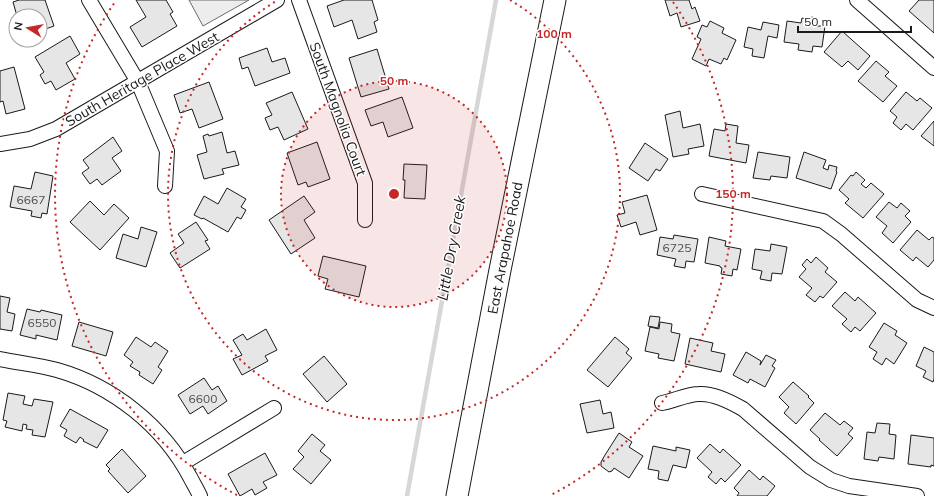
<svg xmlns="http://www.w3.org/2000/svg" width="934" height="496" font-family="Mulish,sans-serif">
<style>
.green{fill:#ededed;stroke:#6a6a6a}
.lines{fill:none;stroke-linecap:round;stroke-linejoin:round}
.stream{stroke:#d7d7d7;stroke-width:4.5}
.building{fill:#e6e6e6;stroke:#1a1a1a}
.street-casing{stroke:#1a1a1a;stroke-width:16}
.primary-casing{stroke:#1a1a1a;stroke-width:23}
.street{stroke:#fff;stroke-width:14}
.primary{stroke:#fff;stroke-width:21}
.ring{fill:none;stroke:#c62828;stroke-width:2;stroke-dasharray:2 4}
.labels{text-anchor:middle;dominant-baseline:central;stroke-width:3;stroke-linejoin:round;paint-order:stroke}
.number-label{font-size:12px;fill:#4d4d4d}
.street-label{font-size:14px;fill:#1a1a1a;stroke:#fff}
.water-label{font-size:15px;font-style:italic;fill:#1a1a1a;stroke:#fff}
.centre{fill:#c62828;stroke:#fff;stroke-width:2}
.ring-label{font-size:12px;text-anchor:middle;font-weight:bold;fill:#c62828;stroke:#fff;stroke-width:3;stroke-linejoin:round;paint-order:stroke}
</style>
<rect width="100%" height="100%" fill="#fff"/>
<polygon class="green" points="189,0 249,0 203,26"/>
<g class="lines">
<polyline class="stream" points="407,496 496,0"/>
</g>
<g class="building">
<polygon points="19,0 45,0 54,26 40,31 40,16 17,16 13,2"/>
<polygon points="136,0 166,0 173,12 170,14 177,26 142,47 130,27 146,17"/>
<polygon points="344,0 372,0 378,20 374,22 377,32 358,39 352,20 334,27 327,6"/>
<polygon points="665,0 689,0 692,9 695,7 700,21 681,27 677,13 670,16"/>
<polygon points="919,0 934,0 934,33 909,11"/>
<polygon points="811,17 817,18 816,26 825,26 822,47 813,46 812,52 798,50 799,44 784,42 787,21 801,23 802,18 811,20"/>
<polygon points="710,21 724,28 722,33 736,40 727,60 724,58 721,64 709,59 706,66 692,59 701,39 697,37 702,25 707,27"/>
<polygon points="763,22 779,25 777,38 768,36 764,58 752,56 753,49 744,47 748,27 761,30"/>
<polygon points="842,31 870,56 858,70 848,61 842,67 824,52"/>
<polygon points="70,36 80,54 66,63 75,79 56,90 51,81 45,84 40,75 44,72 35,57"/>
<polygon points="267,48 272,62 285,58 290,73 255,86 248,67 242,69 239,58"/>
<polygon points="377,49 389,89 361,97 349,58"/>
<polygon points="876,61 889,72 885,76 897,86 883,102 858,81"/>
<polygon points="14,67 25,109 6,114 3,101 0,102 0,71"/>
<polygon points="209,82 223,119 199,128 192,109 180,113 174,95"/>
<polygon points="292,92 308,129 284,140 278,127 270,130 265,118 272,115 266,103"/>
<polygon points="906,92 917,101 920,98 932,108 913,130 906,124 901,130 893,123 897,117 890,111"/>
<polygon points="402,97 413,128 388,137 383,122 371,126 365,110"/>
<polygon points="680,111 683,128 700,124 704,146 688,149 689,154 673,157 665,115"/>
<polygon points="934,121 934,146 921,136"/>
<polygon points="726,124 738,126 736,143 749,145 746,163 709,156 714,129 725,131"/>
<polygon points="222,132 227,153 235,151 239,165 222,169 224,174 204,179 197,155 207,152 203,136 208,134 209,136"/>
<polygon points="113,137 122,151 112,158 121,171 102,185 97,179 90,184 82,173 89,168 83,160"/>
<polygon points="317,142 330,179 308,187 306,182 298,185 287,153"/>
<polygon points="645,143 668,159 660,171 656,169 648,181 629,168"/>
<polygon points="758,152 790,157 787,178 771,176 770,180 753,178"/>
<polygon points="804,152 826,160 823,168 828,170 829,165 837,167 836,171 837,172 831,189 796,178"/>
<polygon points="404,164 427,165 425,199 404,198 405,180 403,180"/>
<polygon points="35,172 53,176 47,214 42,213 41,218 31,216 32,211 10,207 14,186 31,189"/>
<polygon points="856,172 865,180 861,184 866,188 871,183 884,194 863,218 845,203 849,199 839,190 851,175 853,176"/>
<polygon points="227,188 246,199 241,207 246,210 241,219 237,217 228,232 203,218 202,219 194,215 204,196 218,204"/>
<polygon points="647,195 657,230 640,235 636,222 621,227 617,215 625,213 622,202"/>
<polygon points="304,196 315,212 304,220 315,238 291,254 269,220"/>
<polygon points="90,201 104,215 114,204 129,218 100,250 70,222"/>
<polygon points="889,202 897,208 901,203 910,211 905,216 911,222 893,243 882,233 887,226 876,217"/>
<polygon points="196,222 208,240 205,241 210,249 180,268 170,253 184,243 178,234"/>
<polygon points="141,227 157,232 146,267 116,258 123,234 138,239"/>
<polygon points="917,230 929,240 932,237 934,238 934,260 928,267 916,257 913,261 900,250"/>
<polygon points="674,235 698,239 694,262 686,261 685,268 674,266 676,259 657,255 660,237 673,239"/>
<polygon points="709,237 726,241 725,246 741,249 737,270 733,269 732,276 721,274 722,268 720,267 720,266 705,263"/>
<polygon points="771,244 787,247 782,274 772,273 771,281 760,279 762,271 752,269 755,249 770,251"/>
<polygon points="323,256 366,266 359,297 325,289 328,279 318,276"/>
<polygon points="816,257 828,268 825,272 837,282 823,298 820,296 815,302 806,295 812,288 799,277 806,269 802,265 807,259 811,263"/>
<polygon points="845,292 855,301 858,297 876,313 860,331 855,327 851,332 842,324 847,319 832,306"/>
<polygon points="0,296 10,298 7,312 15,314 12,331 0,329"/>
<polygon points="27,309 40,312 41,310 62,315 57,340 36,335 36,339 20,335"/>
<polygon points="650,316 660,317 658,328 648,326"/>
<polygon points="79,322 113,332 106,356 72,346"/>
<polygon points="660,322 672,324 671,332 680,334 674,361 658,358 659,354 645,351 650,327 659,329"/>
<polygon points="884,323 897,331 895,335 907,343 894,364 886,358 882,365 873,359 877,352 869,347"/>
<polygon points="266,329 277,350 265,356 268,361 242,375 233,359 242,355 233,340 243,334 247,340"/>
<polygon points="136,337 151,347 155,342 168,351 158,367 162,370 153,384 139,375 140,372 130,366 133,362 124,355"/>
<polygon points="615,337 629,349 626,353 632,358 608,387 587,370"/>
<polygon points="690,338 713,343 711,351 725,354 721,372 685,364"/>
<polygon points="924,347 934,352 934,379 933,382 923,377 926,371 916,366"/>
<polygon points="746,352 761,361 760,365 766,355 776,360 772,366 775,368 765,387 750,379 748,383 733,375"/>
<polygon points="324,356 347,384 327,402 303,374"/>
<polygon points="204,378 212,390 218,386 227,401 208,414 203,406 190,414 178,395"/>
<polygon points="793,382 809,396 808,397 814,403 796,424 784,413 789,407 779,397"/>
<polygon points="8,393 25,396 23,404 32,406 34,399 53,402 45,437 32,435 33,430 26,429 27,425 23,424 22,431 5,427 7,421 3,420"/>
<polygon points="600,400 603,414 611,412 614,428 587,433 580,404"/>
<polygon points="70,409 108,430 97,448 83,441 84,440 80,437 76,443 64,436 67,430 60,426"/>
<polygon points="825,413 840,425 844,421 853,428 848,434 853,438 837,456 819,440 820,439 810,430"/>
<polygon points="877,423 890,424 889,434 896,435 894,459 879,457 878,461 864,459 867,432 875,433"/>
<polygon points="619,433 632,442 629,447 643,456 629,478 614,468 612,471 609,472 601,466 601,462 605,455"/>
<polygon points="312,434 325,445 320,451 331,460 311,484 293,469 304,457 298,451"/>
<polygon points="911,435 934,438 934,466 931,465 931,467 908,464"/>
<polygon points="710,444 720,453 723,449 741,465 725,482 721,478 716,484 708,477 712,472 697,458"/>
<polygon points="653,446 676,451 676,447 690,450 686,468 673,465 668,481 658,479 659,471 648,469"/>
<polygon points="122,449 146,476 128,493 108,471 110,469 106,465"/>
<polygon points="265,453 277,475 263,482 267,488 255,495 252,489 240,496 228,474"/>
<polygon points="749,470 760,480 763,476 775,486 767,496 737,496 739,493 734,488"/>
</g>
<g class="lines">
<g class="street-casing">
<g id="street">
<polyline points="89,0 138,82 167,151 165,186"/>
<polyline points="299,0 365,183 365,220"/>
<polyline points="857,0 934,68"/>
<polyline points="0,144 30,139 56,129 277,0"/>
<polyline points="702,194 823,221 841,234 917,300 934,308"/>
<path d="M0 359C19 363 39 365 57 370 113 386 163 426 190 477 193 483 197 489 200 496"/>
<path d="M662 403C673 401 688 394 699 394 714 393 731 402 743 409L810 467 831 480 849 486 917 496"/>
<polyline points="183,463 274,408"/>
</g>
</g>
<g class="primary-casing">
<polyline id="primary" points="457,496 500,270 555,0"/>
</g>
<use href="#street" class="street"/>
<use href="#primary" class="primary"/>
</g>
<circle cx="394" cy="194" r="113" fill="#c62828" fill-opacity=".12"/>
<g class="ring">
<circle cx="394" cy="194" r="113"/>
<path d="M510 0A226 226 0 1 1 278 0"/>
<path d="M237 495A339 339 0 0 1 115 2M673 2A339 339 0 0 1 551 495"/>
</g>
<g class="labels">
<g class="number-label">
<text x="31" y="199">6667</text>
<text x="677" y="247">6725</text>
<text x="42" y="322">6550</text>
<text x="203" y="398">6600</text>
</g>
<g class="street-label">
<text transform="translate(142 79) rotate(-30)">South Heritage Place West</text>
<text transform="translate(338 109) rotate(70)">South Magnolia Court</text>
<text transform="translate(505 248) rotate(-79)">East Arapahoe Road</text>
</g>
<g class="water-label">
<text transform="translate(451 248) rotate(-80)">Little Dry Creek</text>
</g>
</g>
<circle cx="394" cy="194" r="6" class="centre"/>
<g class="ring-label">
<text x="554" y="38">100 m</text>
<text x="394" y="85">50 m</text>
<text x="733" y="198">150 m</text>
</g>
<g transform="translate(28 28) rotate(281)"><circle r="19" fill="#ffffff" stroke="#a3a3a3"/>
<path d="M0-3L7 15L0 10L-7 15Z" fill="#c62828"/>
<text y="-6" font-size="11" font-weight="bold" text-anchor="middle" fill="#1a1a1a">N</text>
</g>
<path d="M798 26v6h113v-6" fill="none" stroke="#1a1a1a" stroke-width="2"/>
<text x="804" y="26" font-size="12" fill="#1a1a1a" stroke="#ffffff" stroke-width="3" paint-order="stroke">50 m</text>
</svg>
